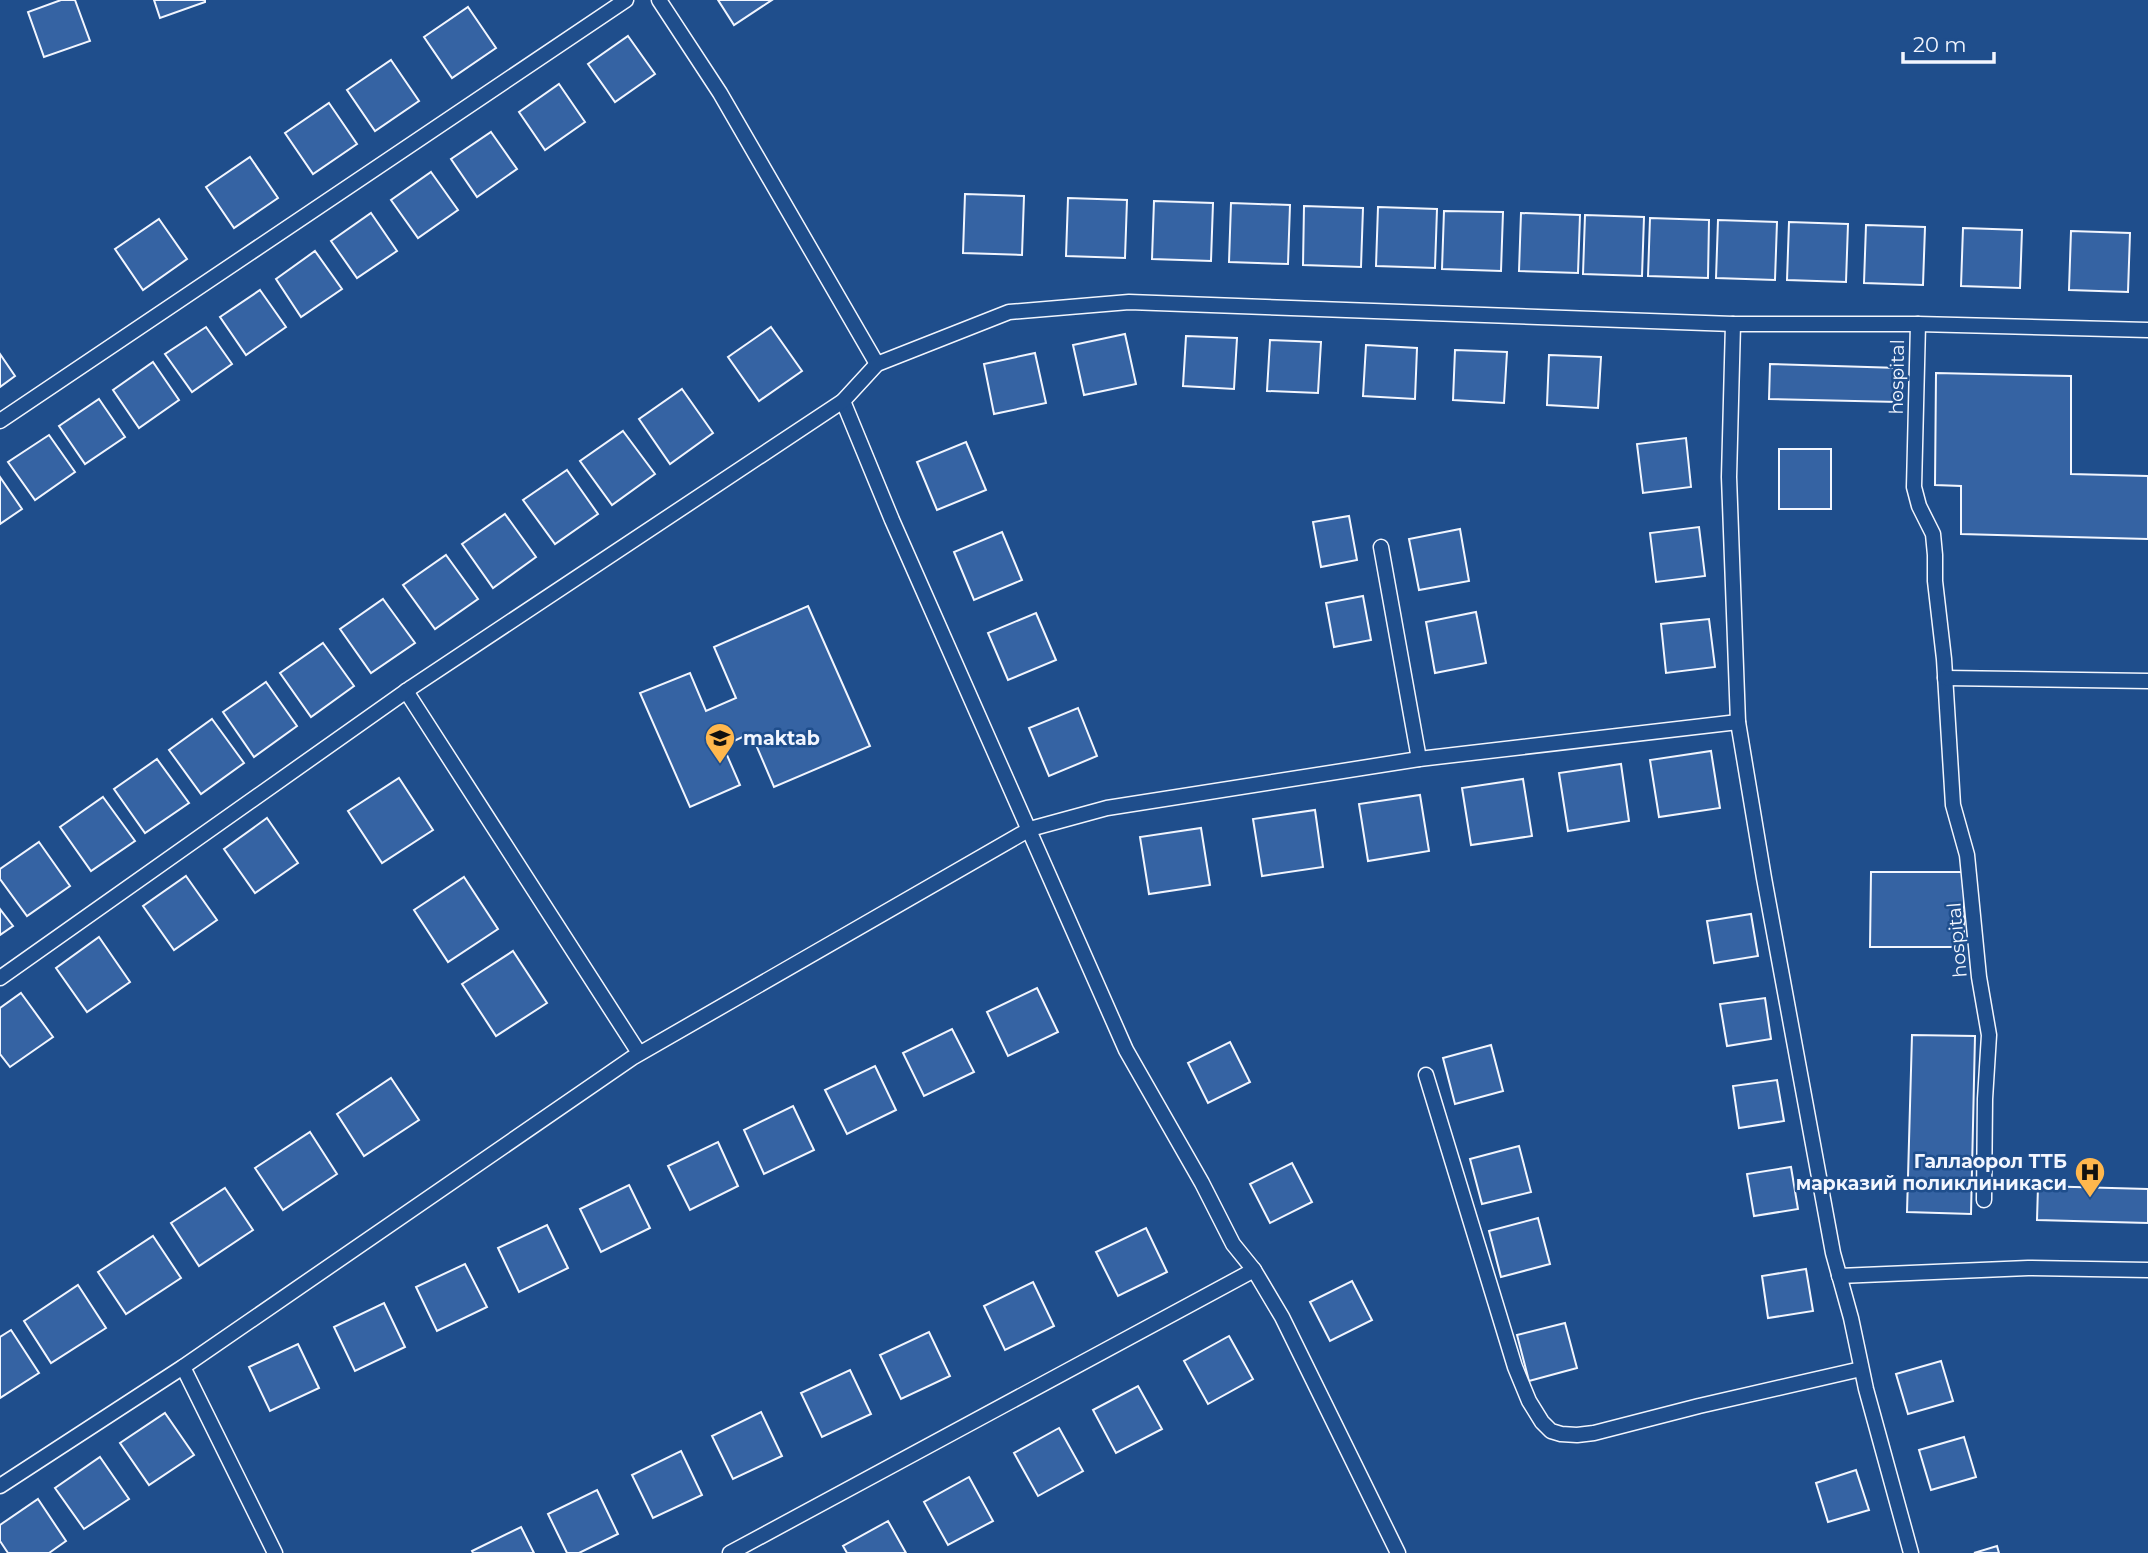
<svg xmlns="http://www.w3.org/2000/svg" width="2148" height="1553" font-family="Montserrat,sans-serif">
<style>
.building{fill:#3563a3;stroke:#f2f6ff;stroke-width:2}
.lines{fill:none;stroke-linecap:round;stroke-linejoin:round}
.lane-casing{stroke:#f2f6ff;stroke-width:17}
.lane{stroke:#1f4e8c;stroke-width:14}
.labels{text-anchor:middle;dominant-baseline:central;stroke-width:5;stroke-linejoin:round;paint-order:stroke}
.street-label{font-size:19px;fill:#f2f6ff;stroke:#1f4e8c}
.poi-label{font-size:19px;font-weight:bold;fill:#f2f6ff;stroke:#1f4e8c;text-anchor:start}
</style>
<rect width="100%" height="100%" fill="#1f4e8c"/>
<g class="building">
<polygon points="61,0 75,0 90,41 44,57 28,12"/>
<polygon points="154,0 205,0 205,2 160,18"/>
<polygon points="718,0 772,0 734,25"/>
<polygon points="468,7 496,48 452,78 424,37"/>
<polygon points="628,36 655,74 615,102 588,64"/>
<polygon points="391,60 419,101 375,131 347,90"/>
<polygon points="559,84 585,122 545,150 519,112"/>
<polygon points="329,103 357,144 313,174 285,133"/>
<polygon points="491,132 517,169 477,197 451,159"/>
<polygon points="250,157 278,198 234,228 206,187"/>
<polygon points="431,172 458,210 418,238 391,200"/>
<polygon points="965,194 1024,196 1022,255 963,253"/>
<polygon points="1068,198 1127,200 1125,258 1066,256"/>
<polygon points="1154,201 1213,203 1211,261 1152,259"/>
<polygon points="1231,203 1290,205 1288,264 1229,262"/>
<polygon points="1304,206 1363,208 1361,267 1303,265"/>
<polygon points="1378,207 1437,209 1435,268 1376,266"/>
<polygon points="1444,211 1503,212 1501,271 1442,269"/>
<polygon points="371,213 397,251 357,278 331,241"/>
<polygon points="1521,213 1580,215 1578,273 1519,271"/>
<polygon points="1585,215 1644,217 1642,276 1583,274"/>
<polygon points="1650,218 1709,220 1708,278 1648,276"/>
<polygon points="159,219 187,259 143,290 115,249"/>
<polygon points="1718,220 1777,222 1775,280 1716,278"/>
<polygon points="1789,222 1848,224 1846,282 1787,280"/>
<polygon points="1866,225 1925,227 1923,285 1864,283"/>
<polygon points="1963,228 2022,230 2020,288 1961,286"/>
<polygon points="2071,231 2130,233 2128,292 2069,290"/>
<polygon points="315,251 342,289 301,317 276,279"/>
<polygon points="260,290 286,327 246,355 220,317"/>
<polygon points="206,327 232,364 192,392 165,354"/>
<polygon points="771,327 802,371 759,401 728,357"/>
<polygon points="1125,334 1136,384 1084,395 1073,345"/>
<polygon points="1186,336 1237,338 1234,389 1183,386"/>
<polygon points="1270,340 1321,342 1318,393 1267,391"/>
<polygon points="1366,345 1417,348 1415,399 1363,396"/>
<polygon points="1455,350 1507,352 1504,403 1453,400"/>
<polygon points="1035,353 1046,403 994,414 984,364"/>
<polygon points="0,354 15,376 0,387"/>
<polygon points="1549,355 1601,357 1598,408 1547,405"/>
<polygon points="153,362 179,400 139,428 113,390"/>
<polygon points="1770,364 1899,368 1898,402 1769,399"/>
<polygon points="1936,373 2071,376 2071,474 2148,476 2148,539 1961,534 1961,486 1935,485"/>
<polygon points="682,389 713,433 670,464 639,419"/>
<polygon points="99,399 125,437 85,464 59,426"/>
<polygon points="623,431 655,474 612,505 580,461"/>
<polygon points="49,435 75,472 35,500 8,462"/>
<polygon points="1686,438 1691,487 1643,493 1637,444"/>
<polygon points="966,442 986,490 937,510 917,462"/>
<rect x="1779" y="449" width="52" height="60"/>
<polygon points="567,470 598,514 555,544 523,500"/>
<polygon points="0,477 22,509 0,524"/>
<polygon points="505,514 536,557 493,588 462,544"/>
<polygon points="1349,516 1357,560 1321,567 1313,522"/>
<polygon points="1699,527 1705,576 1656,582 1650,533"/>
<polygon points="1460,529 1469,581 1419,590 1409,539"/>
<polygon points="1002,532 1022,580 974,600 954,552"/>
<polygon points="446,555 478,599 435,629 403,585"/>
<polygon points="1363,596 1371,640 1334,647 1326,603"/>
<polygon points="383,599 415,643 371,673 340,629"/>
<polygon points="808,606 870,746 774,787 751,733 723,746 740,785 690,807 640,693 690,673 706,711 736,698 714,647"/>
<polygon points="1476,612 1486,663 1435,673 1426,622"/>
<polygon points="1036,613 1056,660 1008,680 988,633"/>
<polygon points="1709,619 1715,667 1666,673 1661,624"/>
<polygon points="323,643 354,686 311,717 280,673"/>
<polygon points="266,682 297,726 254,757 223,712"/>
<polygon points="1078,708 1097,756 1049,776 1029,728"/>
<polygon points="212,719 244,763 201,794 169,750"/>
<polygon points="1711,751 1720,808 1659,817 1650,760"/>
<polygon points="157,759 189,803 145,833 114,789"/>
<polygon points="1621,764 1629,821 1568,831 1559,773"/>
<polygon points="399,778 433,830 382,863 348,811"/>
<polygon points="1523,779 1532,836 1471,845 1462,788"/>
<polygon points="1420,795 1429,851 1368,861 1359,804"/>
<polygon points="103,797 135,841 91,871 60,827"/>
<polygon points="1315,810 1323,867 1262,876 1253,819"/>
<polygon points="267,818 298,863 255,893 224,849"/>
<polygon points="1201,828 1210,885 1149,894 1140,837"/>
<polygon points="39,842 70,886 27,916 0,879 0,869"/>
<polygon points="1871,872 1964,872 1964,947 1870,947"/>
<polygon points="186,876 217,920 174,950 143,906"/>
<polygon points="464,877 498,929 448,962 414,910"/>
<polygon points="0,909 13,926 0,935"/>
<polygon points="1751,914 1758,956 1714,963 1707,921"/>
<polygon points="99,937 130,982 87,1012 56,968"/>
<polygon points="513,951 547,1003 496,1036 462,984"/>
<polygon points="1037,988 1058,1032 1008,1056 987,1012"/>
<polygon points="21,993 53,1037 10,1067 0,1054 0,1008"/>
<polygon points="1765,998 1771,1039 1727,1046 1720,1004"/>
<polygon points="952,1029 974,1072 924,1096 903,1053"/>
<polygon points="1912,1035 1975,1036 1971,1214 1907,1212"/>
<polygon points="1230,1042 1250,1082 1208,1103 1188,1063"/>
<polygon points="1491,1045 1503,1091 1455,1104 1443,1058"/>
<polygon points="875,1066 896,1110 847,1134 825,1090"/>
<polygon points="391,1078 419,1120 364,1156 337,1114"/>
<polygon points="1777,1080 1784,1121 1739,1128 1733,1086"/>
<polygon points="793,1106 814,1150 764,1174 744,1130"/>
<polygon points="310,1132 337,1174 283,1210 255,1168"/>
<polygon points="718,1142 738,1186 690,1210 668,1166"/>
<polygon points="1519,1146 1531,1192 1482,1204 1470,1159"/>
<polygon points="1292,1163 1312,1202 1270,1223 1250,1184"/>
<polygon points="1791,1167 1798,1209 1754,1216 1747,1174"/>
<polygon points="629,1185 650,1228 601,1252 580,1209"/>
<polygon points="2038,1186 2148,1189 2148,1223 2037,1220"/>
<polygon points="225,1188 253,1230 199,1266 171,1223"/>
<polygon points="1538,1218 1550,1264 1501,1277 1489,1231"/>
<polygon points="547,1225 568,1268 519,1292 498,1248"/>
<polygon points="1146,1228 1167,1272 1118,1296 1096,1252"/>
<polygon points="153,1236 181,1278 126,1314 98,1272"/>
<polygon points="465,1264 487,1307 437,1331 416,1287"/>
<polygon points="1806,1269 1813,1311 1768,1318 1762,1276"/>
<polygon points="1352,1281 1372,1320 1330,1341 1310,1302"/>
<polygon points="1033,1282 1054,1326 1005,1350 984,1306"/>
<polygon points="78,1285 106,1328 51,1363 24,1321"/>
<polygon points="384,1303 405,1347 355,1371 334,1327"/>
<polygon points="1565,1323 1577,1368 1529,1381 1517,1335"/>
<polygon points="11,1330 39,1373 0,1398 0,1337"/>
<polygon points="929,1332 950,1376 901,1399 880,1355"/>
<polygon points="1229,1336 1253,1379 1208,1404 1184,1361"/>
<polygon points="298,1344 319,1388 270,1411 249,1367"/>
<polygon points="1941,1361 1953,1401 1908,1414 1896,1374"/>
<polygon points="850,1370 871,1414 822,1437 801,1393"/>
<polygon points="1138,1386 1162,1429 1116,1453 1093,1410"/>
<polygon points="761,1412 782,1456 733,1479 712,1436"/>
<polygon points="165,1413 194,1455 149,1485 120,1443"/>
<polygon points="1059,1428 1083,1471 1038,1496 1014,1453"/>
<polygon points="1964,1437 1976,1477 1931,1490 1919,1450"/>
<polygon points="681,1451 702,1495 653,1518 632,1475"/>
<polygon points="100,1457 129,1499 84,1529 55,1488"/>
<polygon points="1856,1470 1869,1510 1828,1522 1816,1483"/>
<polygon points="969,1477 993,1521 948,1545 924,1502"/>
<polygon points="597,1490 618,1534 579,1553 567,1553 548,1514"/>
<polygon points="38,1499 66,1541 49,1553 8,1553 0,1541 0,1525"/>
<polygon points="888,1521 906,1553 847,1553 843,1546"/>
<polygon points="521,1527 534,1553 473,1553 472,1551"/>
<polygon points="1997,1546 1999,1553 1974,1553"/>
</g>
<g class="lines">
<g class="lane-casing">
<g id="lane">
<polyline points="659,0 720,93 877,364"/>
<polyline points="1733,324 1729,477 1738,722 1764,878 1833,1253 1851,1318 1866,1389 1911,1553"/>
<polyline points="1918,324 1914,487 1919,506 1933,534 1935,555 1935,581 1944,659 1953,805 1967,855 1979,977 1989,1035 1985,1099 1984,1200"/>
<polyline points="843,401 892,520 1126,1050 1202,1183 1233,1244 1254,1270 1282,1317 1398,1553"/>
<polyline points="0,421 626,0"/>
<polyline points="1381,547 1419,759"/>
<polyline points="1945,678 2148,681"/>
<polyline points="406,691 639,1053"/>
<polyline points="0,978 412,687 843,401 877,364 1009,312 1129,302 1733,324 1918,324 2148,330"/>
<polyline points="1426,1075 1515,1367 1529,1401 1542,1422 1551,1431 1561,1434 1577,1435 1594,1433 1699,1406 1861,1369"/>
<polyline points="1839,1276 2028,1268 2148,1270"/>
<polyline points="183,1367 275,1553"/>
<polyline points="0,1486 183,1367 632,1058 1030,829 1107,808 1419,759 1738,722"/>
<polyline points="730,1553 1254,1270"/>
</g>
</g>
<use href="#lane" class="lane"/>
</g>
<defs>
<g id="school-pin" transform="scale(1.575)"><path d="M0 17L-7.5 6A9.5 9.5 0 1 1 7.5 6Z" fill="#ffb74d" stroke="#1f4e8c"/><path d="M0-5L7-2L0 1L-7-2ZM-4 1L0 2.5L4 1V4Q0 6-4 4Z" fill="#111"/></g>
<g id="hospital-pin" transform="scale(1.575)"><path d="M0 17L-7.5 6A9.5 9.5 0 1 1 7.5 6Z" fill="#ffb74d" stroke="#1f4e8c"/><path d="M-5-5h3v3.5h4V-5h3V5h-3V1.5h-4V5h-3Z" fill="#111"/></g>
</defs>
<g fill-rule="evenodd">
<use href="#school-pin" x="720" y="738"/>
<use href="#hospital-pin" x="2090" y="1172"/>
</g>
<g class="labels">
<g class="street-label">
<text transform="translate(1897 377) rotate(-89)">hospital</text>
<text transform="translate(1957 940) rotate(-95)">hospital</text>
</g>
<g class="poi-label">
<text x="743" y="738">maktab</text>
<text x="2067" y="1161" text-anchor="end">Галлаорол ТТБ<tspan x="2067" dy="22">марказий поликлиникаси</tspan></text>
</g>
</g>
<path d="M1903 52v10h91v-10" fill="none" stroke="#f2f6ff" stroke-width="3.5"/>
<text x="1913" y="52" font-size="21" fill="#f2f6ff" stroke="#1f4e8c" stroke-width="5" paint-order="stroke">20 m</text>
</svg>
